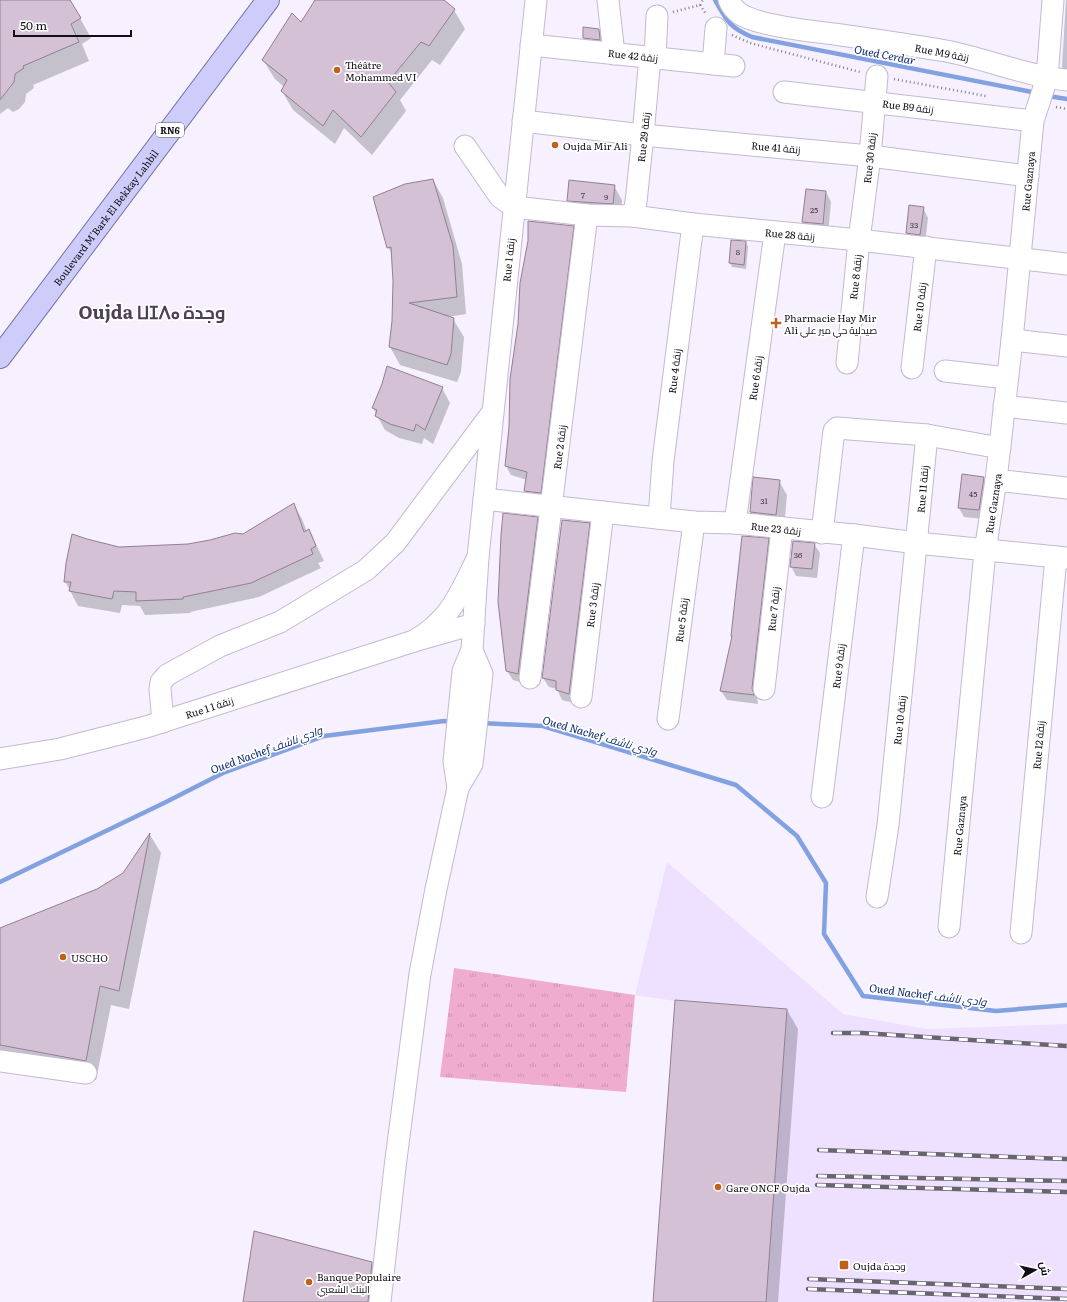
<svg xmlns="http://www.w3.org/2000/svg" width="1067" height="1302" font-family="Literata,Cairo,'Noto Sans Tifinagh',serif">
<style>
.built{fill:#eee0ff}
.grass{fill:url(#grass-tufts)}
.shadow{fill:#0003}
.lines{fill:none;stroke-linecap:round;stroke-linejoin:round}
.stream{stroke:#81a1e1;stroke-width:4.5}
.building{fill:#d5c1d5;stroke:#928092}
.minor-casing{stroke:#c3b9d0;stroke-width:23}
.major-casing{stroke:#7674a8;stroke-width:24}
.path{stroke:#807c87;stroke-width:2.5;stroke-dasharray:1 3;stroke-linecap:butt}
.minor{stroke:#fff;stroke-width:21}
.major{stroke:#cecdfa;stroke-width:22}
.rail-casing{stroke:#696570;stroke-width:4.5}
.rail{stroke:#fff;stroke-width:3;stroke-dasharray:9;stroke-linecap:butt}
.poi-dot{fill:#bf6118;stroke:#fff;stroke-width:1.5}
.labels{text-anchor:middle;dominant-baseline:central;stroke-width:3.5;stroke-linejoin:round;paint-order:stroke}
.number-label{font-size:8px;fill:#423b46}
.shield{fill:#fff;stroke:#58565c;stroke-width:1}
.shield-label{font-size:9px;font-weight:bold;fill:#110e16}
.street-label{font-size:10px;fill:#110e16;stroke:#fff}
.poi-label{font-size:10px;fill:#110e16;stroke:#fff;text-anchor:start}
.water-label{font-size:11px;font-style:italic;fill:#0a2870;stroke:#fff}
.town-label{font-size:18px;font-weight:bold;fill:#4b4256;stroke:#fff}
</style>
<defs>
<pattern id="grass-tufts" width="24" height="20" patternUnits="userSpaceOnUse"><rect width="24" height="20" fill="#f0acce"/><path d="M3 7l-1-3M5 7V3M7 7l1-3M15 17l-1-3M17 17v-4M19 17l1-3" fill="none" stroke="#cd93b0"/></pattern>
</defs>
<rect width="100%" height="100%" fill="#f6f0ff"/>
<polygon class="built" points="667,862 843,1014 927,1029 1067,1024 1067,1302 653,1302 675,1001 635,995"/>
<polygon class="grass" points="454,968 635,995 626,1092 440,1077"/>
<g class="shadow">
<polygon points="0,0 70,0 91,38 82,44 89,61 33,85 34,88 26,94 25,102 19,109 13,112 8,108 0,114"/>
<polygon points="317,0 442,0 454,10 465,29 440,65 432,60 400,100 406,111 372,155 344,128 335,144 293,110 282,91 284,87 275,79 263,60 301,23"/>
<polygon points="1066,0 1067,0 1067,75 1062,67"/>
<polygon points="599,30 604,40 605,49 589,47 584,38"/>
<polygon points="433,180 443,198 462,264 466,314 447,317 453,319 464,337 461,372 457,382 400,365 390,347 393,321 394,281 392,254 388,247"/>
<polygon points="614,186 622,200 621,218 576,215 568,201"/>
<polygon points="807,190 826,192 831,202 828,234 809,232 803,222"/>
<polygon points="910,207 923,208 928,218 925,244 912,243 907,233"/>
<polygon points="573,227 578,236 546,502 530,500 525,491 527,480 511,475 506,466 519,324"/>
<polygon points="746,242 748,247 746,269 732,267 730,263"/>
<polygon points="442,388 450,403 433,444 424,438 422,444 399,438 385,430 373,408"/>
<polygon points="754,478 779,481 787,495 784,529 759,527 751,512"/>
<polygon points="984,478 989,487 984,519 964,517 959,508"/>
<polygon points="294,505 302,519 307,532 309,530 324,561 318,563 321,568 259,597 190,612 191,613 145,615 140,606 122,605 120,613 78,606 65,581 119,548 188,545 243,535"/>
<polygon points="537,518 543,527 523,683 513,680 507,671"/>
<polygon points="589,524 594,533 574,703 562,700 557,689 549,687 543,678"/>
<polygon points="768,539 774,549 757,698 758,704 727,700 721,691"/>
<polygon points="814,544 820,553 817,578 796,576 791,566"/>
<polygon points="150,835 161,853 129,1009 111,1005 96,1080 0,1061 0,929 97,890 124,873"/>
<polygon points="787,1010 798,1029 778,1302 654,1302"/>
<polygon points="372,1262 383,1282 381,1302 244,1302"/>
</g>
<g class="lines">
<g class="stream">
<path d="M715 0C727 21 729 27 752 37L1037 93"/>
<polyline points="1048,96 1067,99"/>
<polyline points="481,723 543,726 736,785 797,836 826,883 824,934 863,996 996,1011 1067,1005"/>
<polyline points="0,882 164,803 223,773 324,736 444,721 453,722"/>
</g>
</g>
<g class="building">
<polygon points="0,0 70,0 81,18 71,24 79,42 23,66 24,68 15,74 14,82 0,100"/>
<polygon points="315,0 444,0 455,9 429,46 421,42 388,82 396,92 361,137 333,110 323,126 281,91 287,80 262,60 292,13 301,22"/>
<polygon points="583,27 599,29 600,40 583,38"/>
<polygon points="433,179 453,246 457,297 409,303 454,318 451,354 447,365 389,347 392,321 393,281 391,247 387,248 373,197 405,184"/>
<polygon points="569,180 615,185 613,204 567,201"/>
<polygon points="806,189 826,191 823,224 802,222"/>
<polygon points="909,205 924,207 920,235 906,233"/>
<polygon points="528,221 574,226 541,493 524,491 527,472 505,466 509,427 510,379 518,324 520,283 528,241"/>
<polygon points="731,240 746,241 744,265 729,263"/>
<polygon points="387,366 443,387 425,430 416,424 414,431 390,424 375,416 377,410 372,408 382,384"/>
<polygon points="962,474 984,477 979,510 958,508"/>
<polygon points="753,477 780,480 776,515 750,512"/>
<polygon points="294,503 304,532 309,529 316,546 311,549 313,554 251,583 183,597 183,599 136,601 136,592 114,591 112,599 69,591 71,582 64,582 66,563 72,534 87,539 119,547 188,544 210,540 235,533 243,534"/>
<polygon points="503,513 538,517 518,674 506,671 498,602 501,535"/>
<polygon points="562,520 590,523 569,694 556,690 556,681 542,678"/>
<polygon points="742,536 769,538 752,688 754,695 720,691 732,636 731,636"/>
<polygon points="793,541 815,543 812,569 790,567"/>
<polygon points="150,833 119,991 100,986 86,1061 0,1045 0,928 97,889 123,873"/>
<polygon points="675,1000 787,1009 766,1302 653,1302"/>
<polygon points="254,1231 372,1262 368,1302 243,1302"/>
</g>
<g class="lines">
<g class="minor-casing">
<g id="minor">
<polyline points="608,0 614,54"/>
<path d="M729 0C734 13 744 17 757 21 784 29 812 31 841 35 876 40 911 45 946 51 987 59 1026 76 1067 80"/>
<polyline points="531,45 734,66"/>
<polyline points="655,58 657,16"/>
<polyline points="713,64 716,28"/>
<polyline points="784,92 1033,121"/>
<polyline points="523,121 643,135 870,156 1028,176"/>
<polyline points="465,146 500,197 514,207 587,215 633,216 693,224 859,240 1067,264"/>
<polyline points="633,216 636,202 643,135 650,57"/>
<polyline points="1012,340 1067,346"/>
<polyline points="847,363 859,240 870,156 877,76"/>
<polyline points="912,368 926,247"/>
<polyline points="945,371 1007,378"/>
<polyline points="1004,406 1067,413"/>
<polyline points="996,480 1067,488"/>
<polyline points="484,499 694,522 735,523 854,535 917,543 1067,558"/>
<polyline points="659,518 663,461 693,224"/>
<polyline points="735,523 775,233"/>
<polyline points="822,533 833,439 834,431 837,428 927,435 1000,448"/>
<path d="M414 641C451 620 460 593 478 557L536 0"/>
<polyline points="530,678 587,215"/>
<polyline points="764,689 782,528"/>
<polyline points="581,697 603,512"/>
<polyline points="668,719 694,522"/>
<polyline points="163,722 160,689 161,682 167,675 220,646 280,622 366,570 395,543 492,413"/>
<polyline points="0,759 60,749 146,727 414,641 474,624"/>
<polyline points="458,788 472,764 482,674 472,650"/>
<polyline points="822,797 854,535"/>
<polyline points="877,897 888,825 927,435"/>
<path id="s1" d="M949 927 985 551 996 480 1012 340 1033 121 1047 78 1053 0"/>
<polyline points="1021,933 1056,557"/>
<polyline points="0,1061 86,1073"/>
<polyline points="380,1302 395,1167 420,974 436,889 458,788 454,761 463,671 472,650 478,557"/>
</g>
</g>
<g class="major-casing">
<g id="major">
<path id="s2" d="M0 357 268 0"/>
</g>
</g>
<g class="path">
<polyline points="700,5 706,14"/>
<polyline points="673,12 700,5 703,0"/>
<polyline points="732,35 750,43 860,72"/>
<polyline points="894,79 986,96"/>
<polyline points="1056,107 1067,109"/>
</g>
<use href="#minor" class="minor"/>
<use href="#major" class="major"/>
<g class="rail-casing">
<g id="rail">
<polyline points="833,1033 862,1033 1067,1046"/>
<polyline points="819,1150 1067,1159"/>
<polyline points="818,1176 1067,1181"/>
<polyline points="817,1185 1067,1192"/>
<polyline points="809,1279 1067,1289"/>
<polyline points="808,1289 1067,1299"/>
</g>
</g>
<use href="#rail" class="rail"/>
</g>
<g class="poi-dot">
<circle cx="337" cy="70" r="4"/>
<circle cx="555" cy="145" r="4"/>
<path d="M774 317h4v4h4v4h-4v4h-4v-4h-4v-4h4z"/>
<circle cx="63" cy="957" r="4"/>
<circle cx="718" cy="1187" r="4"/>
<rect x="839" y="1260" width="10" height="10" rx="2"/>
<circle cx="309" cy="1282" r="4"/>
</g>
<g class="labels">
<g class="number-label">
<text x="583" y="194">7</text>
<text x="606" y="196">9</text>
<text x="814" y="209">25</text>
<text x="914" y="224">33</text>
<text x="738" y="251">8</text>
<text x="973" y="493">45</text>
<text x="764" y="500">31</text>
<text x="798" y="554">36</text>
</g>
<rect class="shield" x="156" y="123" width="28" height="14" rx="3"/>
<g class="shield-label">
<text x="170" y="130">RN6</text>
</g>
<g class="street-label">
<text transform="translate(942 52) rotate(11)">Rue M9 زنقة</text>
<text transform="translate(633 55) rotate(6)">Rue 42 زنقة</text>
<text transform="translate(908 106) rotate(7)">Rue B9 زنقة</text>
<text transform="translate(643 137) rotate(-84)">Rue 29 زنقة</text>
<text transform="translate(776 147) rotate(5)">Rue 41 زنقة</text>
<text transform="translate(869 158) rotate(-84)">Rue 30 زنقة</text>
<text stroke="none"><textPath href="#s1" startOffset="750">Rue Gaznaya</textPath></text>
<text stroke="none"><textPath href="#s2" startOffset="175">Boulevard M'Bark El Bekkay Lahbil</textPath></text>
<text transform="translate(790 234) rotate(5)">Rue 28 زنقة</text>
<text transform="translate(508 260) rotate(-84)">Rue زنقة 1</text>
<text transform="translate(855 277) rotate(-84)">Rue 8 زنقة</text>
<text transform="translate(919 307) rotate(-83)">Rue 10 زنقة</text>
<text transform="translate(674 371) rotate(-83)">Rue 4 زنقة</text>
<text transform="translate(755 378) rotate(-82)">Rue 6 زنقة</text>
<text transform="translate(559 447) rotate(-83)">Rue 2 زنقة</text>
<text transform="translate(922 489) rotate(-85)">Rue 11 زنقة</text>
<text stroke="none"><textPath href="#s1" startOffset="426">Rue Gaznaya</textPath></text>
<text transform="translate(776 528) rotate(6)">Rue 23 زنقة</text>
<text transform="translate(592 605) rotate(-83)">Rue 3 زنقة</text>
<text transform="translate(773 609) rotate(-84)">Rue 7 زنقة</text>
<text transform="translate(681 620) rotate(-83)">Rue 5 زنقة</text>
<text transform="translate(838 666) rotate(-83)">Rue 9 زنقة</text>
<text transform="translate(209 707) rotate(-18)">Rue 1 زنقة 1</text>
<text transform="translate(899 720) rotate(-84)">Rue 10 زنقة</text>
<text transform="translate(1038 745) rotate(-85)">Rue 12 زنقة</text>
<text stroke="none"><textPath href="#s1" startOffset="102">Rue Gaznaya</textPath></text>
</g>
<g class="poi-label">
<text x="345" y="64">Théâtre<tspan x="345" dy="12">Mohammed VI</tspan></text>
<text x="563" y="145">Oujda Mir Ali</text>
<text x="784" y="317">Pharmacie Hay Mir<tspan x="784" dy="12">Ali صيدلية حي مير علي</tspan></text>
<text x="71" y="957">USCHO</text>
<text x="726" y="1187">Gare ONCF Oujda</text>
<text x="853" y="1265">Oujda وجدة</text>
<text x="317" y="1276">Banque Populaire<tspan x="317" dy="12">البنك الشعبي</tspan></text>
</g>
<g class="water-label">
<text transform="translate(885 54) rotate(11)">Oued Cerdar</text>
<text transform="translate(600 735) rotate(16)">Oued Nachef وادي ناشف</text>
<text transform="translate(266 749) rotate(-20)">Oued Nachef وادي ناشف</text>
<text transform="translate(928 994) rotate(7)">Oued Nachef وادي ناشف</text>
</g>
<g class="town-label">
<text x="152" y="311">Oujda ⵡⵊⴷⴰ وجدة</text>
</g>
</g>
<g transform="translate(1035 1270) rotate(82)" stroke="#ffffff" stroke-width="3" paint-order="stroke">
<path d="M0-3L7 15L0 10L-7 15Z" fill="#110e16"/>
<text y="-6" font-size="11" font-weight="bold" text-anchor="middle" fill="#110e16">ش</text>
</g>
<path d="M14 30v6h117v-6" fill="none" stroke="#110e16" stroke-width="2"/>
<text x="20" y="30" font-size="12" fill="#110e16" stroke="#ffffff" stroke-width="3" paint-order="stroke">50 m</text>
</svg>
